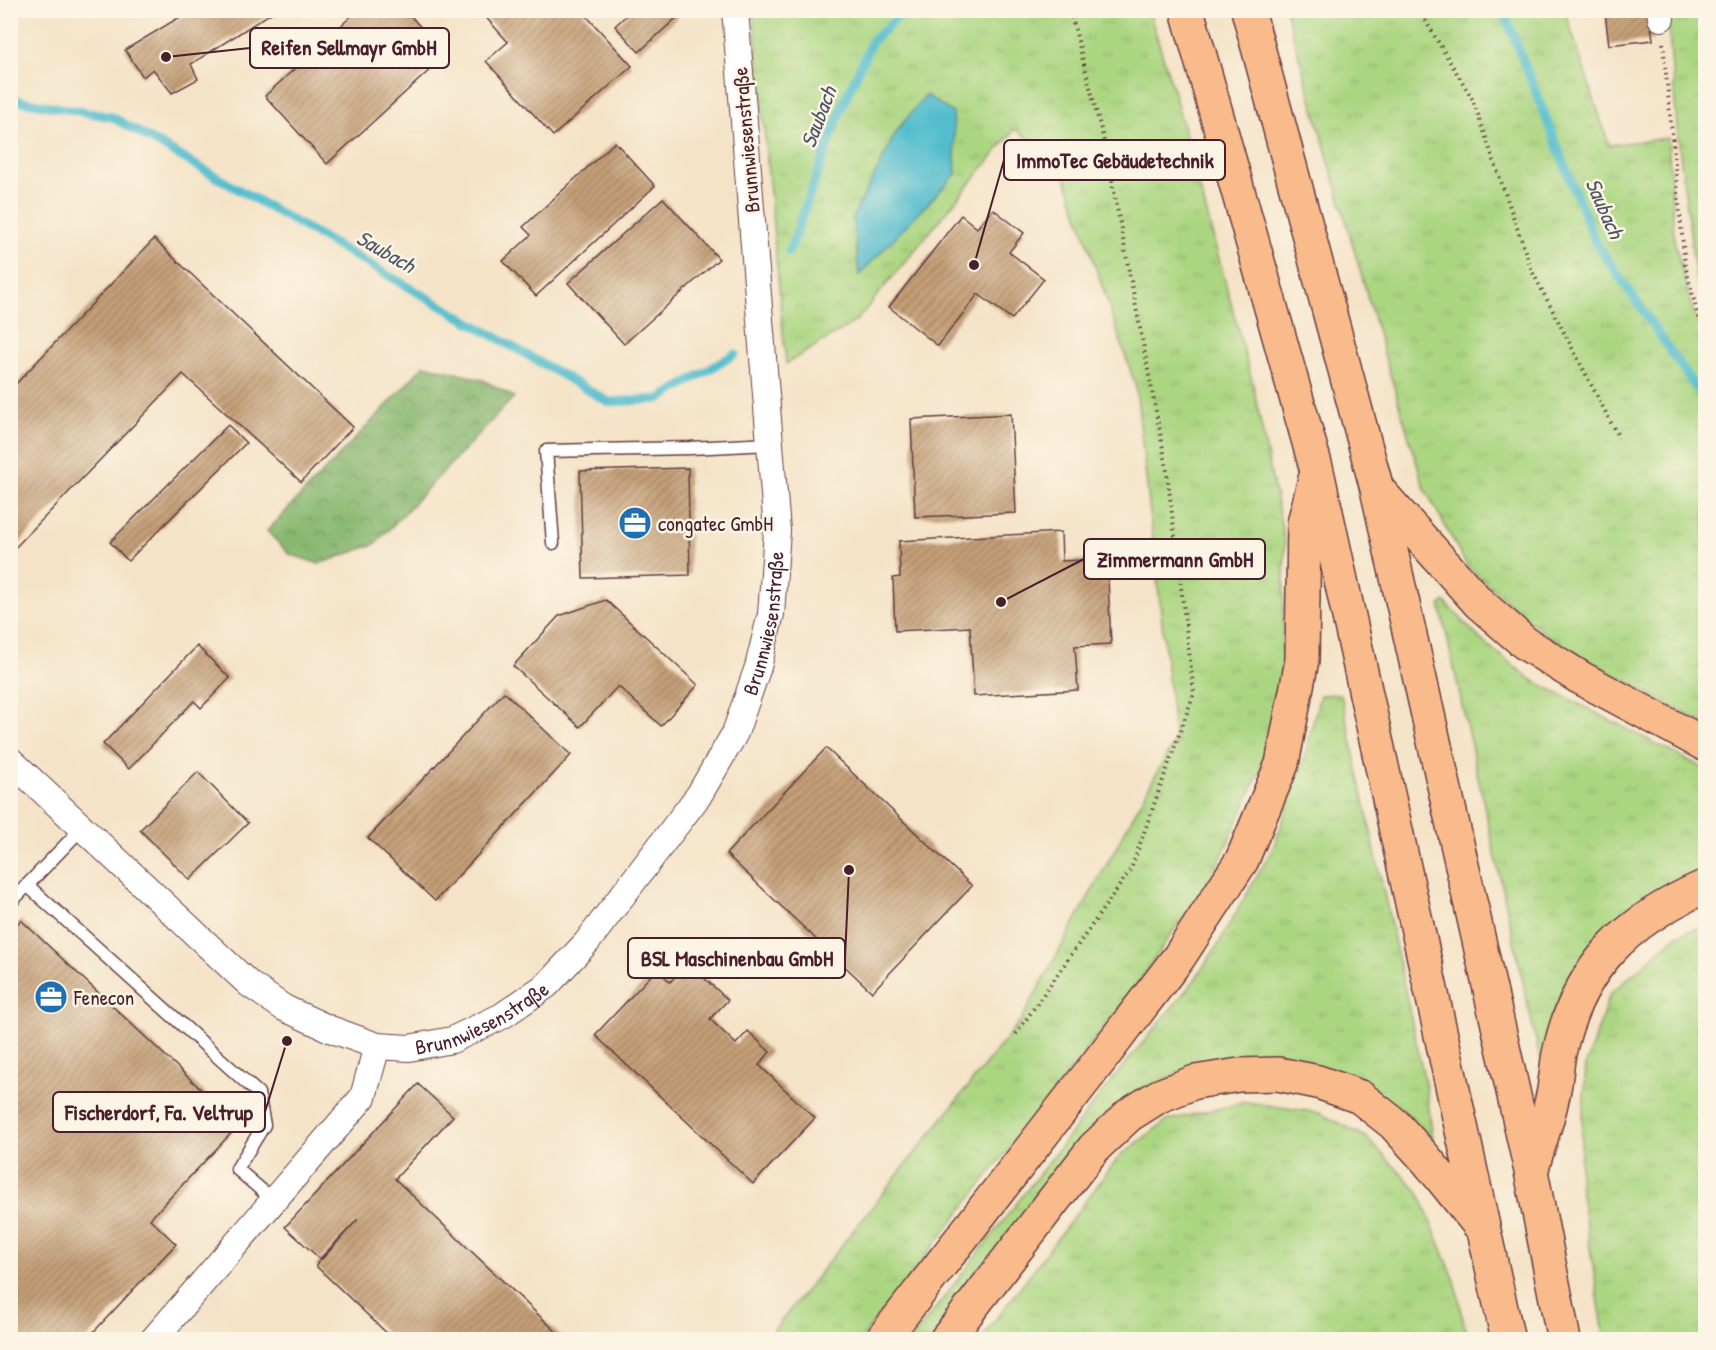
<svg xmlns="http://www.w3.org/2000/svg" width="1716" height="1350" font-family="'Patrick Hand',sans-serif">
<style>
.grass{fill:url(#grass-tufts);stroke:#7a7a56;stroke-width:1.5}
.forest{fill:url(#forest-crowns);stroke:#696b4d;stroke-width:1.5}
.water{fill:#53bdce;stroke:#4e6e7c;stroke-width:1.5}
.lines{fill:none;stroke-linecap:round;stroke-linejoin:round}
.stream{stroke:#53bdce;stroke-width:9}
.building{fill:url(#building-hatch)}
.service-casing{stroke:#643c42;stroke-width:15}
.minor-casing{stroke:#643c42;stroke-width:28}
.motorway-casing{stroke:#643c42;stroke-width:36}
.path{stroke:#643c42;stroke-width:4;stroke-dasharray:1.5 4.5;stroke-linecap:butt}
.service{stroke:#fff;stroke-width:12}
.minor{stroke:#fff;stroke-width:26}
.motorway{stroke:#fabb8c;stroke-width:33}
.labels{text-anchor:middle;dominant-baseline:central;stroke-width:5;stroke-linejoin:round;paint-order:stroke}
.street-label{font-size:21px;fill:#4a1f2b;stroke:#fcf5e5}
.poi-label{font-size:21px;fill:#4a1f2b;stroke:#fcf5e5;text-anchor:start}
.water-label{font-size:22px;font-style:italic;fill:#4d5664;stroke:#fcf5e5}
.leader{fill:none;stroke:#4a1f2b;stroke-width:2}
.callout-dot{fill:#4a1f2b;stroke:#fcf5e5;stroke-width:2}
.callout{fill:#fcf5e5;stroke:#4a1f2b;stroke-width:2}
.callout-label{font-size:22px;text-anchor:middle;font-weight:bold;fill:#4a1f2b}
</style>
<defs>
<pattern id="grass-tufts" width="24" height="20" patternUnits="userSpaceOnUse" patternTransform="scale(1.5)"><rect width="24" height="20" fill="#abd681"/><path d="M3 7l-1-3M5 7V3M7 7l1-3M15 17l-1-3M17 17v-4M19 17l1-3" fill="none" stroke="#95b770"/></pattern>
<pattern id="forest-crowns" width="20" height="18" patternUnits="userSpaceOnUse" patternTransform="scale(1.5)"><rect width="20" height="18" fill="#88b76f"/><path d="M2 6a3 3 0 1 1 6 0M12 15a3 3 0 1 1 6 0" fill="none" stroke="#71945b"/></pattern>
<pattern id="building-hatch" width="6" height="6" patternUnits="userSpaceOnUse" patternTransform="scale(1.5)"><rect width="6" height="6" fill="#c49f77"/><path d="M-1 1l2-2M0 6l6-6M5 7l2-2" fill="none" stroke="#a18162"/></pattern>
</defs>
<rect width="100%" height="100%" fill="#fcf5e5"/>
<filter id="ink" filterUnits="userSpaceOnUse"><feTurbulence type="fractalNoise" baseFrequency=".0167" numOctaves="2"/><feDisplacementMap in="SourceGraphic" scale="12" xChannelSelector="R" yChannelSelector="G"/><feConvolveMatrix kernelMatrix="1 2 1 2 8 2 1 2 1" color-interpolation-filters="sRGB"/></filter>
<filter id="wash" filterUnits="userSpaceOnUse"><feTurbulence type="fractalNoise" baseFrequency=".008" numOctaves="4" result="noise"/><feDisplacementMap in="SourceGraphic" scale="24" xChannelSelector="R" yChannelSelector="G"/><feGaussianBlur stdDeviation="1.35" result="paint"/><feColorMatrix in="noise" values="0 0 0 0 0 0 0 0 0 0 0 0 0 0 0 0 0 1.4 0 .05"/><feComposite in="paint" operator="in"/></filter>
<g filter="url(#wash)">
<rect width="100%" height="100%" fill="#f4e3c7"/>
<g class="grass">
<polygon points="753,11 1149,11 1175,96 1253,385 1285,543 1282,676 1265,760 1215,871 1137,984 861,1339 767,1339 1021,1020 1175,740 1136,387 1061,164 1015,129 856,321 786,364"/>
<polygon points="1286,11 1565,11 1609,145 1668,138 1674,239 1692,308 1705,335 1705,724 1658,699 1550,638 1467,566 1424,487 1384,354"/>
<polygon points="1667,11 1705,11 1705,299 1696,280 1678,137"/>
<polygon points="1445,602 1481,640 1532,680 1705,769 1705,878 1655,904 1547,1056 1540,1059 1440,605"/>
<polygon points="1341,694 1425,1083 1433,1139 1400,1107 1349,1079 1165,1078 931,1339 911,1340 1112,1080 1194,981 1216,948 1274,846 1303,763 1320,695"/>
<polygon points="1705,926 1705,1339 1605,1339 1579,1182 1586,1065 1610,994 1678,935"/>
<polygon points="1246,1102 1319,1113 1366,1137 1418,1191 1455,1281 1467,1339 981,1339 1119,1157 1166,1121"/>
</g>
<polygon class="forest" points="424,365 483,380 514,397 375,544 319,564 289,554 267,531 394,398"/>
<polygon class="water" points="926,95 953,113 956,174 859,275 853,217 898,129"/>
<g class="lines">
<g class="stream">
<polyline points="1503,10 1595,241 1706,403"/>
<polyline points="10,99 112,117 609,402 659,399 735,354"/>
<polyline points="789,252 843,104 872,41 906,10"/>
</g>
</g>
<g id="blocks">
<g class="building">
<polygon points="183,10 276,10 191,64 198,79 172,93 153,69 143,77 125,50 185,14"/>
<polygon points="358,10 405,10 446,55 327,164 265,96"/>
<polygon points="485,10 581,10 632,66 553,136 486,61 508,42 482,13"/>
<polygon points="632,10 685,10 639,52 615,26"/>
<polygon points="1616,10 1649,10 1653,40 1609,45 1605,12"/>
<polygon points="615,142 655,186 536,296 503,261 531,235 523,227"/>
<polygon points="663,198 719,259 624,344 568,283"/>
<polygon points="993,209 1024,233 1009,252 1044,279 1012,319 978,294 938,346 889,307 961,215 977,228"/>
<polygon points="154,239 353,427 301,482 183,374 10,553 10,390"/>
<polygon points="1011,414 1016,513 915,517 911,419"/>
<polygon points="228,425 246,443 128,561 110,542"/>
<polygon points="688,468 690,575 583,578 580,471"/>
<polygon points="1061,532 1062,561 1107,559 1111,644 1075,646 1078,690 974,696 970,627 895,631 893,578 900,577 899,541"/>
<polygon points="606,600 698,685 661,726 618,686 580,727 513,666 559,616"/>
<polygon points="197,646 230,678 201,708 194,701 129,769 103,744"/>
<polygon points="504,692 571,755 435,901 368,838"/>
<polygon points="826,748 972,886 872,992 726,854"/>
<polygon points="198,772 248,823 190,880 140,830"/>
<polygon points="21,920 239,1125 150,1219 176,1244 86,1340 10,1340 10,931"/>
<polygon points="688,963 728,1000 710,1019 736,1044 748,1031 770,1052 759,1065 815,1118 753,1184 595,1035 657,969 670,982"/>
<polygon points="418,1084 453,1116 395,1179 565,1340 394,1340 316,1266 320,1259 322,1259 358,1219 320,1259 285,1227"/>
</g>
</g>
</g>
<g filter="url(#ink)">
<use href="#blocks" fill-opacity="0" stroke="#643c42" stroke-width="1.5"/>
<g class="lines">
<g class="service-casing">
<g id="service">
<polyline points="553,543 546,451 690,448 770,444"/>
<polyline points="27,885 258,1093 264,1125 237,1169 273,1200"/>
<polyline points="10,903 82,828"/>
</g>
</g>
<g class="minor-casing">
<g id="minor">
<polyline points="1660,10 1661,18"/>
<path id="s1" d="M10 760 249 984 284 1008 330 1029 377 1046 409 1048 452 1040 502 1016 547 985 587 942 699 795 735 733 758 667 771 614 777 531 735 10"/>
<polyline points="153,1340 363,1097 377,1046"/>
</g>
</g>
<g class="motorway-casing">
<g id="motorway">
<polyline points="1187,10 1317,471 1508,1340"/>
<polyline points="1248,10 1377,489 1531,1171 1564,1340"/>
<polyline points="1378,490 1479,603 1525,643 1579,677 1706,745"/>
<path d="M1532 1169C1538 1146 1547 1123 1552 1099 1556 1084 1556 1069 1559 1054 1577 968 1627 920 1706 886"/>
<polyline points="882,1340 1097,1064 1179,957 1242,860 1282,764 1302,660 1304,523 1315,479"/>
<polyline points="946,1340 1094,1148 1129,1115 1159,1096 1195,1082 1239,1075 1278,1074 1318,1082 1360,1097 1394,1124 1426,1159 1480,1226"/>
</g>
</g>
<g class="path">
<polyline points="1419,10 1473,100 1532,271 1619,438"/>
<polyline points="1663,43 1685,265 1698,316 1706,329"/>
<polyline points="1016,1034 1131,869 1194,693 1166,464 1105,145 1070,10"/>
</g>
<use href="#service" class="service"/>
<use href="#minor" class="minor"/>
<use href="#motorway" class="motorway"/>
</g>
</g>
<defs>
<g id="office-disc" transform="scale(1.725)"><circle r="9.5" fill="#1f6fb2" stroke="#fcf5e5"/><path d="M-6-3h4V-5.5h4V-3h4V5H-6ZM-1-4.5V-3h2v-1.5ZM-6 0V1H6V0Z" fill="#fff"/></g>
</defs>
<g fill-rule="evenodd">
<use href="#office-disc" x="635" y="523"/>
<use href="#office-disc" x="51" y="997"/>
</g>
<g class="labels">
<g class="street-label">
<text transform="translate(746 140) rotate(-95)">Brunnwiesenstraße</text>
<text stroke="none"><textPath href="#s1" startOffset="1086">Brunnwiesenstraße</textPath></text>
<text stroke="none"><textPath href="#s1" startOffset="582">Brunnwiesenstraße</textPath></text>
</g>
<g class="poi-label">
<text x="658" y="523">congatec GmbH</text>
<text x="74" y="997">Fenecon</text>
</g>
<g class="water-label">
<text transform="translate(818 117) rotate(-69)">Saubach</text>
<text transform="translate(1605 208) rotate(66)">Saubach</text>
<text transform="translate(386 251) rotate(30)">Saubach</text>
</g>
</g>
<path class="leader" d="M166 57L250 48M974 265L1004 160M1001 602L1084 559M849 870L845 958M287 1041L265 1112"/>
<g class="callout-dot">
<circle cx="166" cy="57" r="6"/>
<circle cx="974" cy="265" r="6"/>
<circle cx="1001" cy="602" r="6"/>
<circle cx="849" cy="870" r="6"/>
<circle cx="287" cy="1041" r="6"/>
</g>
<g class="callout">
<rect x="250" y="28" width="199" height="40" rx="6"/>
<rect x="1004" y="140" width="221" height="40" rx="6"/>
<rect x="1084" y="539" width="181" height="40" rx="6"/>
<rect x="628" y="938" width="217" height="40" rx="6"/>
<rect x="53" y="1092" width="212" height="40" rx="6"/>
</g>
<g class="callout-label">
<text x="349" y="55">Reifen Sellmayr GmbH</text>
<text x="1115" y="168">ImmoTec Gebäudetechnik</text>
<text x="1175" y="567">Zimmermann GmbH</text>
<text x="737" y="966">BSL Maschinenbau GmbH</text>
<text x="159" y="1120">Fischerdorf, Fa. Veltrup</text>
</g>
<rect width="1716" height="1350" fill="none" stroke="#fcf5e5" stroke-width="36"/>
</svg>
